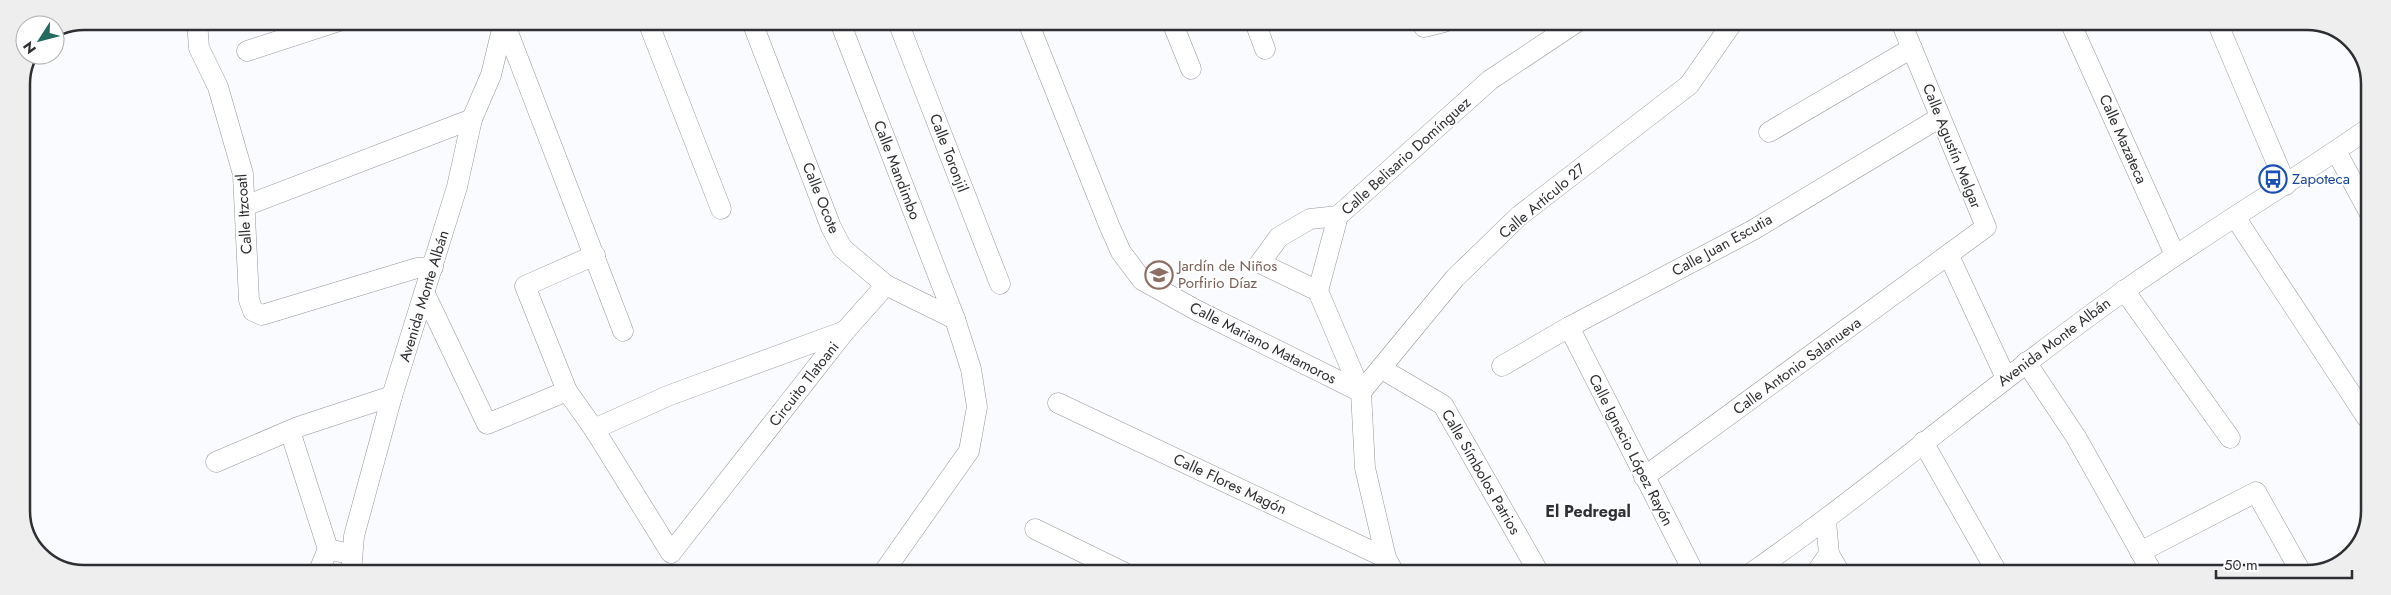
<svg xmlns="http://www.w3.org/2000/svg" width="2391" height="595" font-family="Jost,sans-serif">
<style>
.lines{fill:none;stroke-linecap:round;stroke-linejoin:round}
.minor-casing{stroke:#95969d;stroke-width:21}
.minor{stroke:#fff;stroke-width:20}
.labels{text-anchor:middle;dominant-baseline:central;stroke-width:4;stroke-linejoin:round;paint-order:stroke}
.street-label{font-size:15px;fill:#2e2f32;stroke:#fff}
.transit-label{font-size:15px;fill:#164399;stroke:#fff;text-anchor:start}
.education-label{font-size:15px;fill:#785e54;stroke:#fff;text-anchor:start}
.neighbourhood-label{font-size:16px;font-weight:bold;fill:#2f3036;stroke:#fff}
.rim{fill:none;stroke:#2e2f32;stroke-width:2.5}
</style>
<rect width="100%" height="100%" fill="#fafbfe"/>
<g class="lines">
<g class="minor-casing">
<g id="minor">
<polyline points="197,21 199,48 218,87 243,174 249,300 253,311 262,315 417,268 433,267"/>
<polyline points="504,22 623,331"/>
<polyline points="648,22 721,209"/>
<polyline points="752,22 831,227 842,248 886,285 955,319"/>
<polyline points="840,22 955,319 971,369 977,407 969,451 883,573"/>
<polyline points="898,22 1000,284"/>
<polyline points="1028,22 1109,225 1121,252 1142,280 1196,310 1361,392"/>
<polyline points="1172,22 1191,69"/>
<polyline points="1255,22 1265,49"/>
<polyline points="1420,22 1424,27 1444,22"/>
<polyline points="2070,22 2175,255"/>
<polyline points="2217,22 2286,185"/>
<polyline points="247,51 339,21"/>
<polyline points="1769,132 1912,48"/>
<polyline points="2336,151 2369,212"/>
<polyline points="245,206 472,119"/>
<polyline points="2235,217 2367,418"/>
<polyline points="595,255 525,286 567,391 594,429 671,553 845,331 886,285"/>
<polyline points="1949,256 2006,378"/>
<polyline points="2124,290 2230,438"/>
<polyline points="1318,291 1260,263 1279,237 1310,219 1338,216"/>
<polyline points="425,294 487,424 567,391"/>
<polyline points="1569,327 1694,573"/>
<polyline points="2026,362 2076,437 2153,574"/>
<polyline points="1502,366 1569,327 1753,230 1939,118"/>
<polyline points="1382,369 1443,405 1539,573"/>
<polyline points="1361,392 1455,278 1519,216 1689,85 1733,22"/>
<polyline points="1058,403 1386,558 1391,567"/>
<polyline points="594,429 670,395 845,331"/>
<polyline points="290,431 328,549"/>
<polyline points="1923,442 1998,574"/>
<polyline points="216,462 298,427 392,396"/>
<polyline points="1644,477 1986,227 1901,22"/>
<polyline points="1826,521 1829,554 1840,573"/>
<polyline points="1035,529 1125,573"/>
<polyline points="2140,552 2256,492 2302,574"/>
<polyline points="318,573 328,549 341,552"/>
<polyline points="351,573 354,536 392,396 457,187 472,119 491,75 504,21"/>
<polyline points="1383,573 1386,558 1365,468 1361,392 1318,291 1338,216 1490,80 1577,22"/>
<path d="M1751 573C1879 484 1996 381 2124 291 2204 234 2289 184 2369 128"/>
<polyline points="1816,573 1829,554"/>
</g>
</g>
<use href="#minor" class="minor"/>
</g>
<defs>
<g id="bus-ring" transform="scale(1.4375)"><circle r="9.5" fill="#fff" stroke="#1a4fb4" stroke-width="1.5"/><path d="M-5-6H5V4H4V6H2V4H-2V6H-4V4H-5ZM-3.5-4V0h7V-4ZM-3.5 1.2v1.5H-2V1.2ZM2 1.2v1.5H3.5V1.2Z" fill="#1a4fb4"/></g>
<g id="school-ring" transform="scale(1.4375)"><circle r="9.5" fill="#fff" stroke="#8d6e63" stroke-width="1.5"/><path d="M0-5L7-2L0 1L-7-2ZM-4 1L0 2.5L4 1V4Q0 6-4 4Z" fill="#8d6e63"/></g>
</defs>
<g fill-rule="evenodd">
<use href="#bus-ring" x="2273" y="179"/>
<use href="#school-ring" x="1159" y="275"/>
</g>
<g class="labels">
<g class="street-label">
<text transform="translate(2123 139) rotate(66)">Calle Mazateca</text>
<text transform="translate(1952 146) rotate(68)">Calle Agustín Melgar</text>
<text transform="translate(949 153) rotate(69)">Calle Toronjil</text>
<text transform="translate(1406 156) rotate(-42)">Calle Belisario Domínguez</text>
<text transform="translate(897 170) rotate(69)">Calle Mandimbo</text>
<text transform="translate(821 198) rotate(68)">Calle Ocote</text>
<text transform="translate(1542 201) rotate(-40)">Calle Artículo 27</text>
<text transform="translate(244 214) rotate(-94)">Calle Itzcoatl</text>
<text transform="translate(1722 245) rotate(-29)">Calle Juan Escutia</text>
<text transform="translate(424 296) rotate(-73)">Avenida Monte Albán</text>
<text transform="translate(2054 342) rotate(-37)">Avenida Monte Albán</text>
<text transform="translate(1263 343) rotate(27)">Calle Mariano Matamoros</text>
<text transform="translate(1797 366) rotate(-36)">Calle Antonio Salanueva</text>
<text transform="translate(804 384) rotate(-52)">Circuito Tlatoani</text>
<text transform="translate(1631 450) rotate(63)">Calle Ignacio López Rayón</text>
<text transform="translate(1481 472) rotate(60)">Calle Símbolos Patrios</text>
<text transform="translate(1230 484) rotate(25)">Calle Flores Magón</text>
</g>
<g class="transit-label">
<text x="2292" y="179">Zapoteca</text>
</g>
<g class="education-label">
<text x="1178" y="266">Jardín de Niños<tspan x="1178" dy="17">Porfirio Díaz</tspan></text>
</g>
<g class="neighbourhood-label">
<text x="1588" y="511">El Pedregal</text>
</g>
</g>
<path d="M0 0H2391V595H0ZM84 30H2307A54 54 0 0 1 2361 84V511A54 54 0 0 1 2307 565H84A54 54 0 0 1 30 511V84A54 54 0 0 1 84 30Z" fill="#eeeeef" fill-rule="evenodd"/>
<path class="rim" d="M84 30H2307A54 54 0 0 1 2361 84V511A54 54 0 0 1 2307 565H84A54 54 0 0 1 30 511V84A54 54 0 0 1 84 30Z"/>
<g transform="translate(40 40) rotate(234)"><circle r="24" fill="#ffffff" stroke="#abacad"/>
<path d="M0-4L9 19L0 12L-9 19Z" fill="#236a60"/>
<text y="-8" font-size="14" font-weight="bold" text-anchor="middle" fill="#2e2f32">N</text>
</g>
<path d="M2216 570v8h136v-8" fill="none" stroke="#2e2f32" stroke-width="2.5"/>
<text x="2224" y="570" font-size="15" fill="#2e2f32" stroke="#ffffff" stroke-width="4" paint-order="stroke">50 m</text>
</svg>
